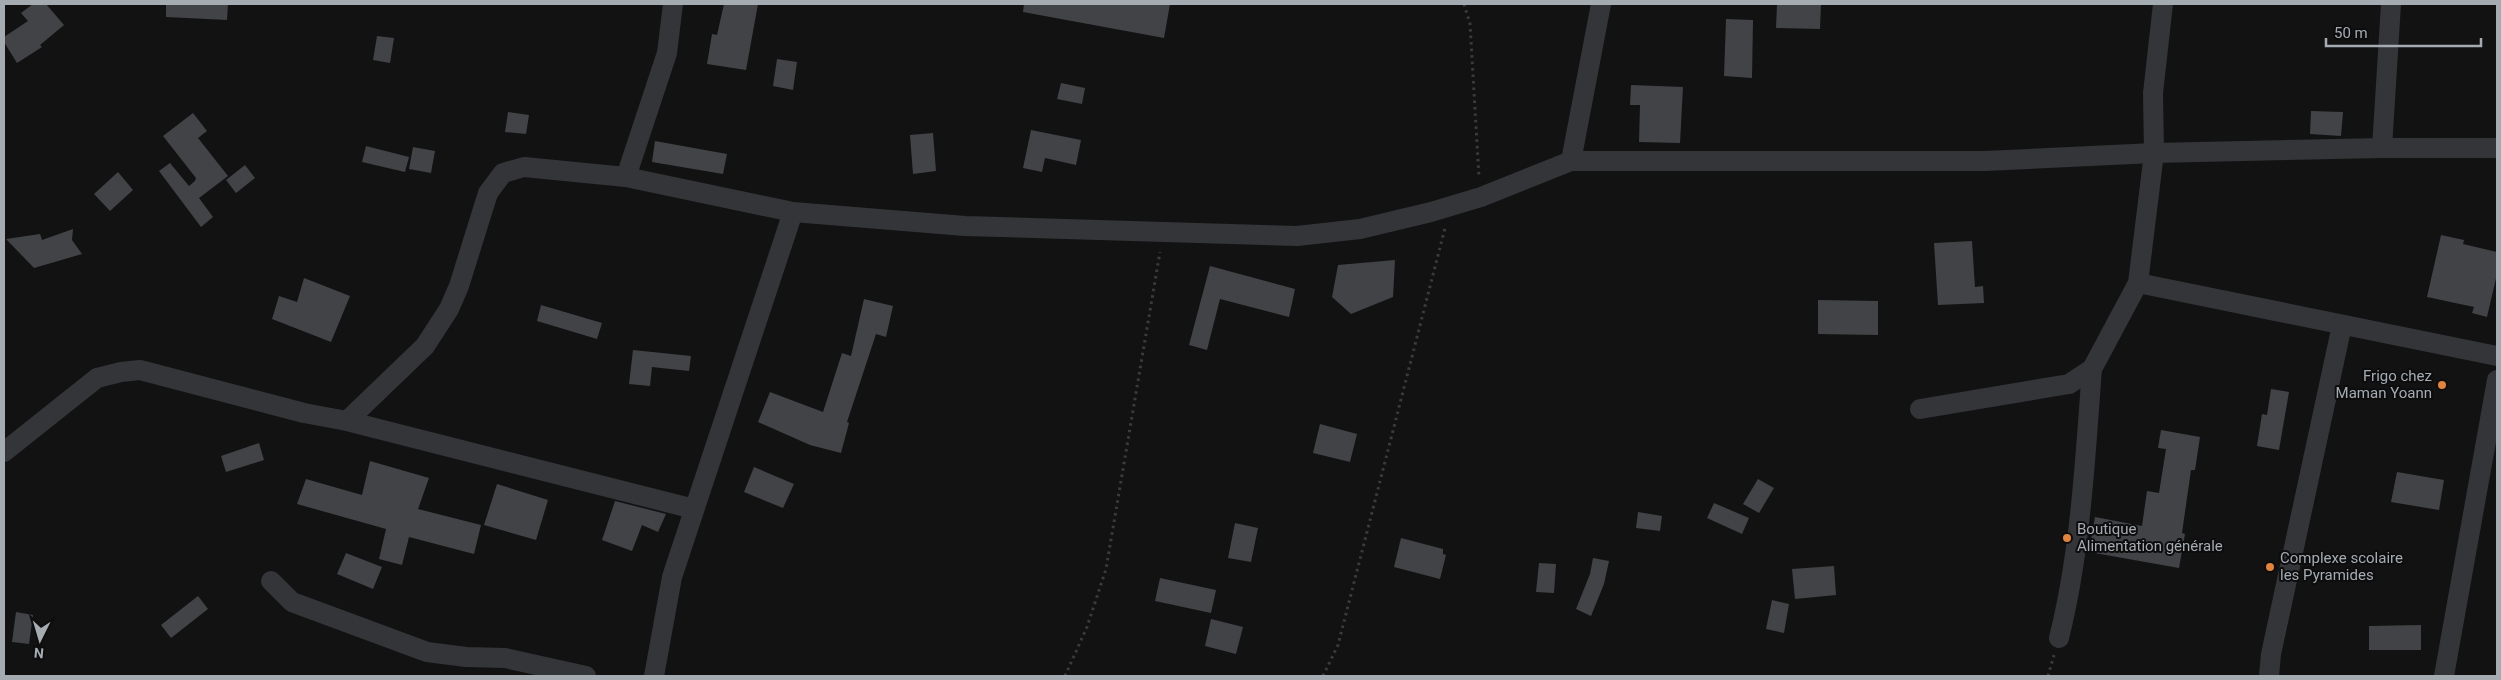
<svg xmlns="http://www.w3.org/2000/svg" width="2501" height="680" font-family="Roboto,sans-serif">
<style>
.building{fill:#414346}
.lines{fill:none;stroke-linecap:round;stroke-linejoin:round}
.path{stroke:#393c3f;stroke-width:3;stroke-dasharray:2.5 4;stroke-linecap:butt}
.street{stroke:#333538;stroke-width:20}
.poi-dot{fill:#e2843b;stroke:#0d0d0e;stroke-width:2}
.labels{text-anchor:middle;dominant-baseline:central;stroke-width:4;stroke-linejoin:round;paint-order:stroke}
.poi-label{font-size:15px;fill:#a4acb2;stroke:#0d0d0e;text-anchor:start}
</style>
<rect width="100%" height="100%" fill="#121213"/>
<g class="building">
<polygon points="33,4 46,4 64,25 40,45 42,47 17,63 4,42 4,37 28,21 21,13"/>
<polygon points="166,4 228,4 227,20 166,17"/>
<polygon points="724,4 758,4 746,70 707,64 712,34 717,35"/>
<polygon points="1024,4 1170,4 1164,38 1023,12"/>
<polygon points="1777,4 1821,4 1820,29 1776,28"/>
<polygon points="1726,19 1753,20 1752,78 1724,76"/>
<polygon points="377,36 394,38 390,63 373,60"/>
<polygon points="777,59 797,62 793,90 773,86"/>
<polygon points="1061,83 1085,88 1082,104 1057,99"/>
<polygon points="1631,85 1683,87 1680,143 1639,142 1640,105 1630,105"/>
<polygon points="2311,111 2343,112 2341,136 2310,134"/>
<polygon points="508,112 529,115 526,134 505,132"/>
<polygon points="193,113 207,131 198,138 228,176 199,198 213,217 201,227 159,171 170,163 189,186 195,181 196,178 163,136"/>
<polygon points="1031,130 1081,140 1076,165 1045,158 1042,172 1023,168"/>
<polygon points="933,133 936,171 913,174 910,135"/>
<polygon points="655,141 727,154 723,174 652,162"/>
<polygon points="366,146 409,157 405,172 362,162"/>
<polygon points="413,147 435,151 431,173 409,169"/>
<polygon points="245,165 255,178 236,193 226,180"/>
<polygon points="118,172 133,190 110,211 94,194"/>
<polygon points="73,229 72,240 82,254 34,268 6,239 40,234 42,240"/>
<polygon points="2441,235 2464,240 2463,244 2497,252 2497,274 2487,317 2472,313 2474,307 2427,297"/>
<polygon points="1972,241 1975,287 1983,286 1984,303 1938,305 1934,243"/>
<polygon points="1395,260 1393,297 1351,314 1332,297 1338,265"/>
<polygon points="1210,266 1295,289 1289,317 1220,299 1207,350 1189,345"/>
<polygon points="304,278 350,296 331,342 272,319 279,296 297,302"/>
<polygon points="864,299 893,306 886,337 876,334 847,422 849,423 841,453 810,445 758,422 770,392 823,412 842,353 851,356"/>
<polygon points="1818,300 1878,301 1878,335 1818,334"/>
<polygon points="541,305 602,323 597,339 537,321"/>
<polygon points="633,350 691,356 689,371 652,367 650,386 629,384"/>
<polygon points="2271,389 2289,392 2279,450 2257,446 2262,414 2267,415"/>
<polygon points="1320,424 1357,434 1350,462 1313,453"/>
<polygon points="2161,430 2200,437 2195,470 2191,470 2182,533 2185,534 2179,568 2089,552 2095,517 2142,526 2147,491 2159,493 2166,449 2158,448"/>
<polygon points="259,443 264,460 226,472 221,456"/>
<polygon points="370,461 429,478 418,509 481,525 474,554 409,537 402,565 379,559 386,529 297,504 306,479 362,495"/>
<polygon points="754,467 794,484 783,508 744,492"/>
<polygon points="2397,472 2444,480 2439,510 2391,502"/>
<polygon points="1758,479 1774,488 1759,513 1743,504"/>
<polygon points="497,484 548,500 536,540 484,525"/>
<polygon points="615,501 666,514 658,532 642,525 632,551 602,540"/>
<polygon points="1714,503 1749,518 1742,534 1707,518"/>
<polygon points="1638,512 1662,516 1660,531 1636,528"/>
<polygon points="1235,523 1258,528 1251,562 1228,558"/>
<polygon points="1401,538 1443,549 1443,554 1446,555 1440,579 1394,567"/>
<polygon points="346,553 382,567 373,589 337,574"/>
<polygon points="1593,558 1609,561 1604,584 1591,616 1576,609 1590,574"/>
<polygon points="1539,563 1556,564 1554,593 1536,592"/>
<polygon points="1834,566 1836,595 1795,599 1792,569"/>
<polygon points="1160,578 1216,590 1211,613 1155,601"/>
<polygon points="198,596 208,609 171,638 161,625"/>
<polygon points="1772,600 1789,604 1784,633 1766,629"/>
<polygon points="16,612 33,615 29,644 12,642"/>
<polygon points="1211,619 1243,627 1236,654 1205,646"/>
<polygon points="2421,625 2421,650 2369,650 2369,626"/>
</g>
<g class="lines">
<g class="path">
<polyline points="1464,4 1470,24 1479,177"/>
<polyline points="1065,676 1087,627 1106,569 1160,252"/>
<polyline points="1323,676 1338,645 1445,228"/>
<polyline points="2048,676 2054,655"/>
</g>
<g class="street">
<polyline points="2382,148 2391,4"/>
<polyline points="1571,161 1601,4"/>
<polyline points="626,177 667,53 673,4"/>
<polyline points="2138,283 2497,356"/>
<polyline points="1920,409 2069,384 2092,369 2138,283 2154,153 2153,93 2163,4"/>
<polyline points="347,421 694,509"/>
<polyline points="4,452 97,378 121,372 140,370 304,413 347,421 425,346 449,309 459,286 488,193 503,173 524,167 626,177 793,212 965,226 1297,236 1360,229 1431,212 1481,197 1571,161 1985,161 2154,153 2382,148 2497,148"/>
<polyline points="271,581 292,602 427,652 466,657 505,658 586,676"/>
<path d="M2059 638C2081 550 2085 459 2092 369"/>
<polyline points="654,676 672,577 793,212"/>
<polyline points="2269,676 2271,654 2342,325"/>
<polyline points="2444,676 2497,380"/>
</g>
</g>
<g class="poi-dot">
<circle cx="2442" cy="385" r="5"/>
<circle cx="2067" cy="538" r="5"/>
<circle cx="2270" cy="567" r="5"/>
</g>
<g class="labels">
<g class="poi-label">
<text x="2432" y="376" text-anchor="end">Frigo chez<tspan x="2432" dy="17">Maman Yoann</tspan></text>
<text x="2077" y="529">Boutique<tspan x="2077" dy="17">Alimentation générale</tspan></text>
<text x="2280" y="558">Complexe scolaire<tspan x="2280" dy="17">les Pyramides</tspan></text>
</g>
</g>
<rect width="2501" height="680" fill="none" stroke="#a4acb2" stroke-width="10"/>
<g transform="translate(40 640) rotate(185)" stroke="#0d0d0e" stroke-width="4" paint-order="stroke">
<path d="M0-4L9 19L0 12L-9 19Z" fill="#a4acb2"/>
<text y="-8" font-size="14" font-weight="bold" text-anchor="middle" fill="#a4acb2">N</text>
</g>
<path d="M2326 38v8h155v-8" fill="none" stroke="#a4acb2" stroke-width="2.5"/>
<text x="2334" y="38" font-size="15" fill="#a4acb2" stroke="#0d0d0e" stroke-width="4" paint-order="stroke">50 m</text>
</svg>
